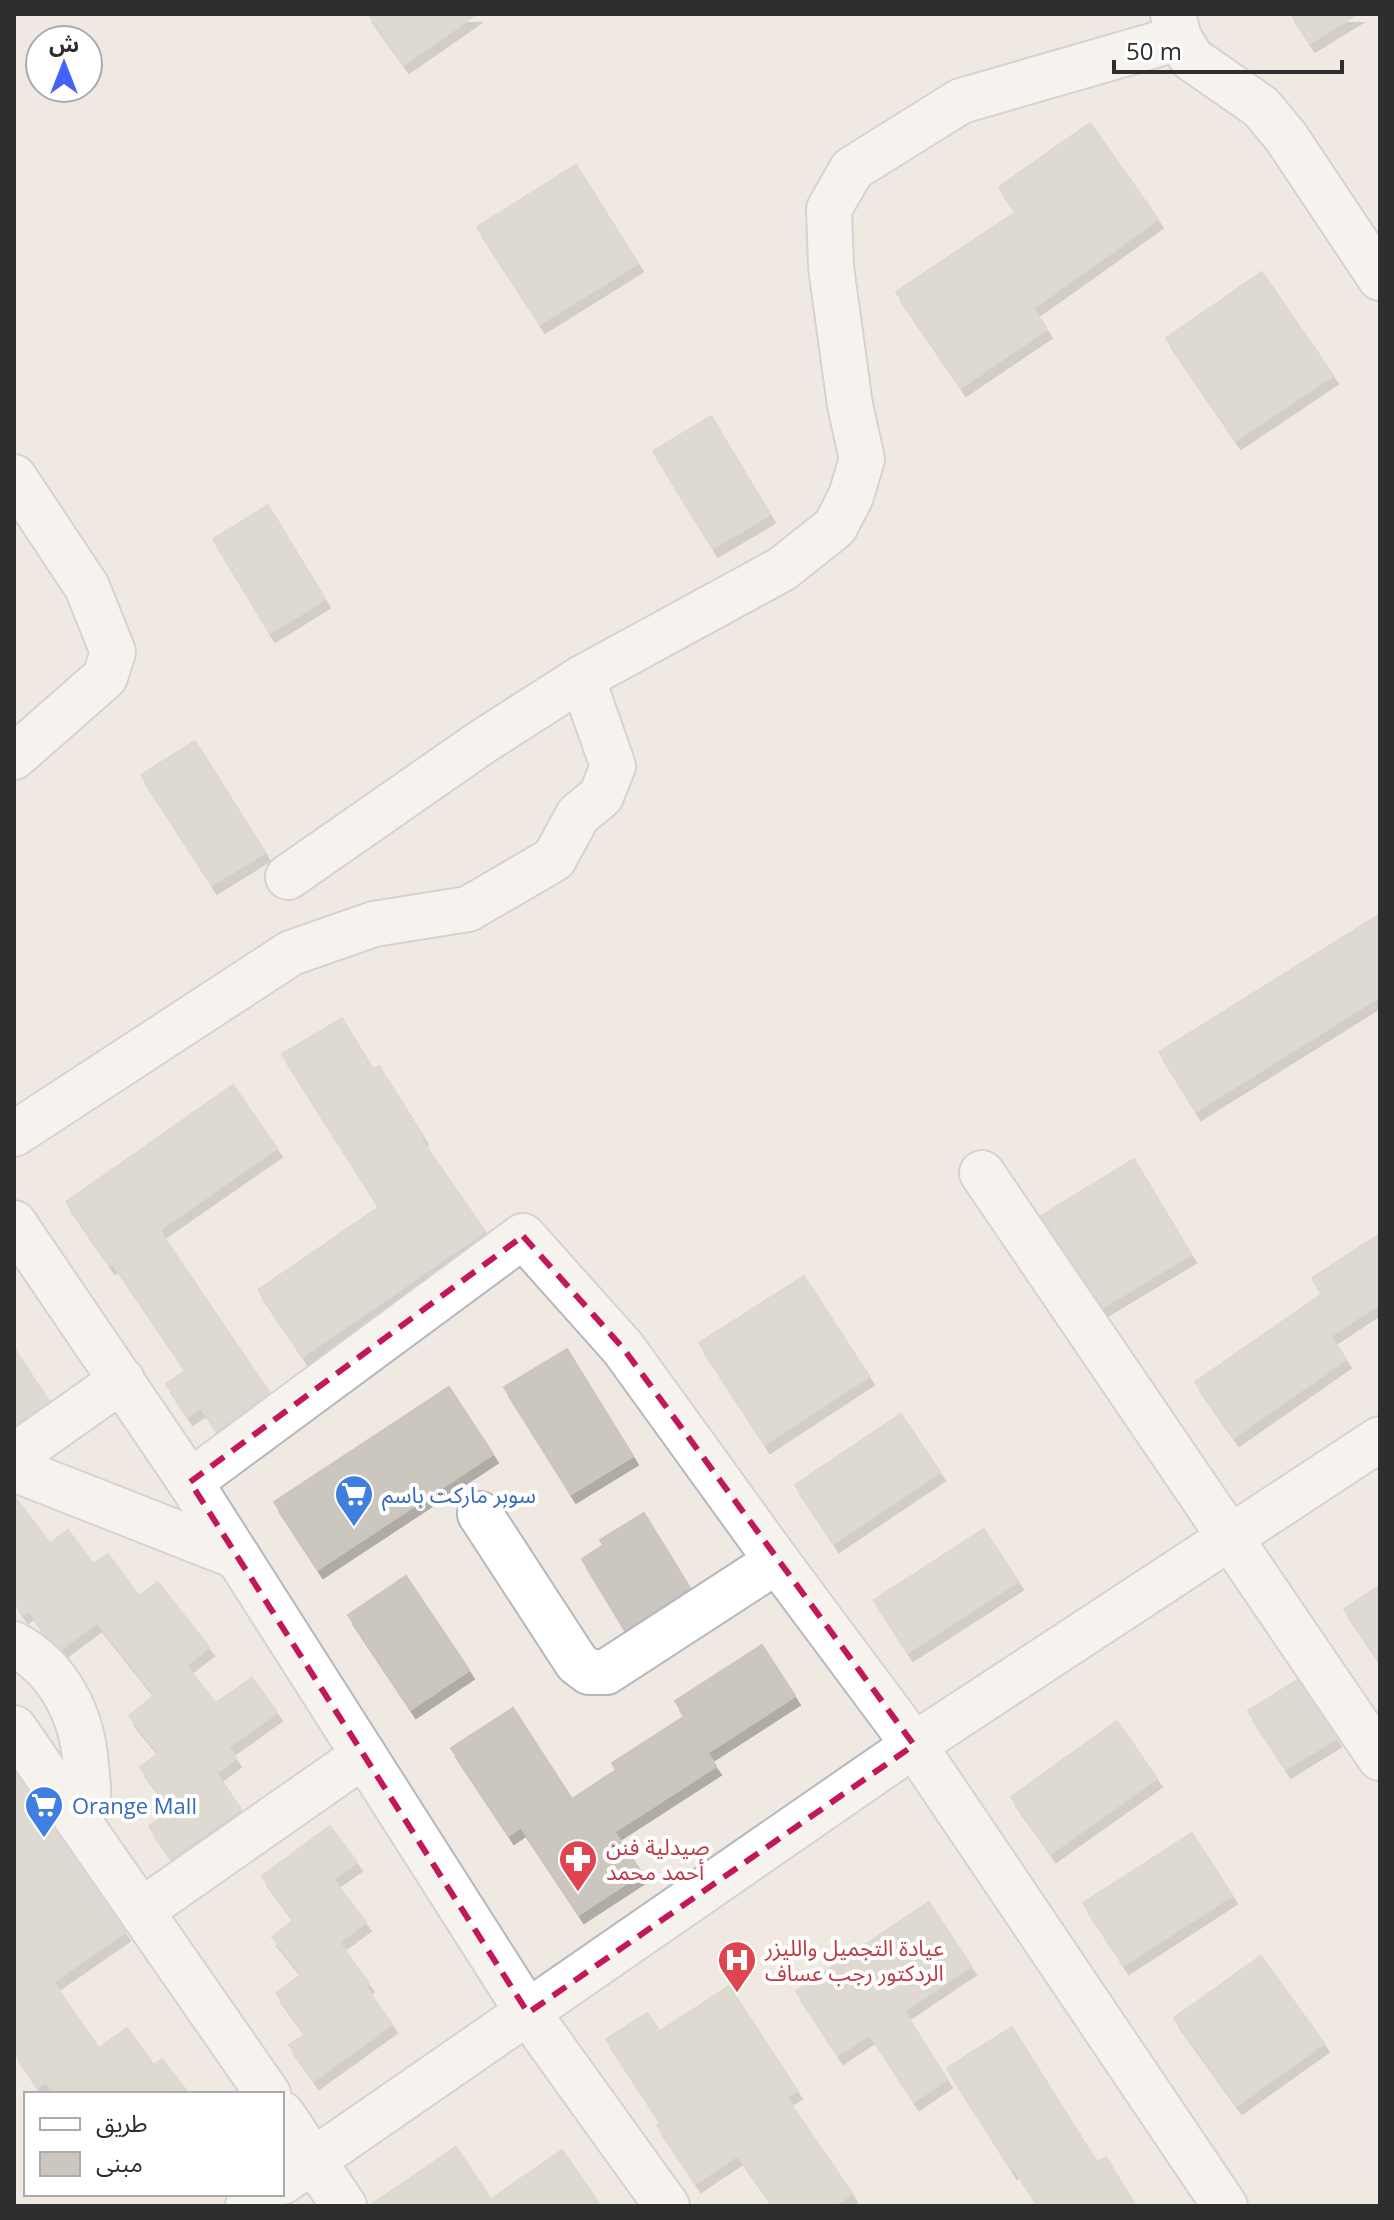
<svg xmlns="http://www.w3.org/2000/svg" width="1394" height="2220" font-family="'Open Sans','Noto Sans Arabic',sans-serif">
<style>
.building{fill:#cbc7bf;stroke:#cbc5ba;stroke-width:2;filter:url(#shadow)}
.lines{fill:none;stroke-linecap:round;stroke-linejoin:round}
.minor-casing{stroke:#b4b7c1;stroke-width:48}
.minor{stroke:#fff;stroke-width:44}
.marked{fill:none;stroke:#c2185b;stroke-width:6;stroke-dasharray:16 10;stroke-linejoin:round}
.labels{text-anchor:middle;dominant-baseline:central;stroke-width:8;stroke-linejoin:round;paint-order:stroke}
.shop-label{font-size:22px;fill:#366cbe;stroke:#fff;text-anchor:start}
.health-label{font-size:22px;fill:#be3a42;stroke:#fff;text-anchor:start}
</style>
<defs>
<filter id="shadow"><feDropShadow dx="5" dy="9" stdDeviation="0" flood-color="#0004"/></filter>
</defs>
<rect width="100%" height="100%" fill="#efe9e1"/>
<g class="building">
<polygon points="368,14 476,14 404,64"/>
<polygon points="1291,14 1357,14 1310,43"/>
<polygon points="1090,123 1158,219 1033,308 1047,329 961,387 896,292 1016,212 999,187"/>
<polygon points="576,165 638,263 540,324 477,227"/>
<polygon points="1262,272 1333,375 1236,440 1166,338"/>
<polygon points="711,416 770,514 713,548 653,451"/>
<polygon points="268,505 325,599 270,633 213,539"/>
<polygon points="195,741 265,852 212,885 141,775"/>
<polygon points="1380,914 1380,996 1196,1111 1159,1052"/>
<polygon points="342,1018 373,1069 379,1066 423,1136 420,1138 485,1231 303,1356 258,1290 379,1207 282,1054"/>
<polygon points="233,1085 277,1148 159,1230 269,1392 217,1431 201,1407 188,1416 166,1384 186,1370 113,1263 110,1265 66,1202"/>
<polygon points="1134,1159 1191,1254 1103,1307 1041,1216"/>
<polygon points="1380,1234 1380,1303 1330,1336 1346,1359 1234,1437 1195,1382 1322,1294 1312,1278"/>
<polygon points="804,1276 869,1376 765,1444 699,1343"/>
<polygon points="14,1348 49,1401 14,1425"/>
<polygon points="567,1349 633,1456 571,1494 504,1387"/>
<polygon points="449,1387 493,1454 318,1569 274,1502"/>
<polygon points="901,1414 940,1472 834,1543 795,1485"/>
<polygon points="14,1496 50,1543 68,1530 93,1564 108,1554 139,1596 158,1582 209,1647 186,1665 216,1703 252,1678 277,1712 228,1747 236,1758 216,1773 241,1809 171,1858 149,1826 172,1810 140,1767 159,1753 129,1716 155,1695 97,1622 61,1649 49,1638 29,1610 23,1614 14,1601"/>
<polygon points="644,1513 690,1588 625,1630 582,1559 603,1545 600,1540"/>
<polygon points="984,1529 1018,1581 908,1652 874,1600"/>
<polygon points="406,1576 469,1670 411,1709 348,1615"/>
<polygon points="1380,1585 1380,1662 1344,1609"/>
<polygon points="762,1645 795,1696 707,1753 716,1766 614,1832 642,1873 579,1914 521,1827 509,1835 451,1748 513,1708 572,1799 616,1770 612,1763 685,1716 675,1701"/>
<polygon points="1297,1680 1336,1738 1286,1769 1248,1711"/>
<polygon points="1117,1721 1157,1778 1051,1853 1011,1797"/>
<polygon points="14,1772 125,1932 53,1982 99,2048 127,2028 154,2065 162,2059 189,2094 56,2094 46,2081 38,2087 14,2052"/>
<polygon points="330,1826 357,1862 333,1879 366,1922 339,1942 369,1983 365,1986 392,2024 314,2080 289,2045 306,2034 276,1993 302,1974 272,1937 294,1920 262,1876"/>
<polygon points="1192,1833 1232,1895 1124,1965 1083,1903"/>
<polygon points="929,1902 971,1966 904,2011 947,2079 914,2101 870,2034 838,2055 796,1991"/>
<polygon points="1261,1956 1324,2043 1237,2105 1174,2018"/>
<polygon points="729,1986 797,2090 786,2097 852,2193 833,2206 774,2206 738,2155 696,2183 657,2125 661,2123 606,2039 647,2013 660,2031"/>
<polygon points="1012,2027 1097,2162 1106,2157 1136,2206 1038,2206 1014,2168 1012,2170 947,2068"/>
<polygon points="456,2147 491,2199 562,2150 601,2206 369,2206"/>
</g>
<g class="lines">
<g class="minor-casing">
<g id="minor">
<polyline points="1173,14 1179,38 1192,59 1261,107 1286,137 1380,278"/>
<polyline points="14,477 87,587 113,652 105,677 14,757"/>
<polyline points="288,877 482,742 582,678 782,569 835,527 851,496 862,459 850,405 831,267 829,209 852,169 961,101 1179,38"/>
<polyline points="14,1134 291,953 374,924 468,909 554,859 578,815 601,796 613,766 582,678"/>
<polyline points="982,1173 1380,1758"/>
<polyline points="14,1223 190,1482 528,2013 667,2206"/>
<polyline points="14,1456 122,1380"/>
<polyline points="14,1469 238,1557"/>
<polyline points="190,1482 523,1236 623,1348 777,1561 914,1745 1225,2206"/>
<polyline points="480,1514 577,1663 589,1672 606,1672 777,1561"/>
<path d="M14 1644C60 1669 83 1717 86 1767 87 1777 89 1788 88 1798 86 1806 82 1814 79 1822"/>
<polyline points="14,1728 268,2094"/>
<polyline points="141,1911 364,1755"/>
<polyline points="282,2114 344,2206"/>
<polyline points="282,2182 914,1745 1380,1439"/>
<polyline points="248,2206 265,2194"/>
</g>
</g>
<use href="#minor" class="minor"/>
</g>
<path d="M0 0H1394V2220H0ZM523 1236 623 1348 914 1745 528 2013 190 1482Z" fill="#efe9e1" fill-opacity=".55" fill-rule="evenodd"/>
<path class="marked" d="M523 1236 623 1348 914 1745 528 2013 190 1482Z"/>
<defs>
<g id="supermarket-pin" transform="scale(2)"><path d="M0 17L-7.5 6A9.5 9.5 0 1 1 7.5 6Z" fill="#3f7fe0" stroke="#fff"/><path d="M-6-5.5h2.5l.6 2H6L4.5 2H-2.5L-4.4-4H-6ZM-1.5 3.2a1.3 1.3 0 1 0 .1 0ZM3 3.2a1.3 1.3 0 1 0 .1 0Z" fill="#fff"/></g>
<g id="pharmacy-pin" transform="scale(2)"><path d="M0 17L-7.5 6A9.5 9.5 0 1 1 7.5 6Z" fill="#e0444e" stroke="#fff"/><path d="M-2-6h4v4h4v4h-4v4h-4v-4h-4v-4h4Z" fill="#fff"/></g>
<g id="hospital-pin" transform="scale(2)"><path d="M0 17L-7.5 6A9.5 9.5 0 1 1 7.5 6Z" fill="#e0444e" stroke="#fff"/><path d="M-5-5h3v3.5h4V-5h3V5h-3V1.5h-4V5h-3Z" fill="#fff"/></g>
</defs>
<g fill-rule="evenodd">
<use href="#supermarket-pin" x="354" y="1494"/>
<use href="#supermarket-pin" x="44" y="1805"/>
<use href="#pharmacy-pin" x="578" y="1859"/>
<use href="#hospital-pin" x="737" y="1960"/>
</g>
<g class="labels">
<g class="shop-label">
<text x="382" y="1494">سوبر ماركت باسم</text>
<text x="72" y="1805">Orange Mall</text>
</g>
<g class="health-label">
<text x="606" y="1846">صيدلية فنن<tspan x="606" dy="25">أحمد محمد</tspan></text>
<text x="765" y="1947">عيادة التجميل والليزر<tspan x="765" dy="25">الردكتور رجب عساف</tspan></text>
</g>
</g>
<rect width="1394" height="2220" fill="none" stroke="#2e2e2e" stroke-width="32"/>
<rect x="24" y="2092" width="260" height="104" fill="#ffffff" stroke="#ababab" stroke-width="2"/>
<rect x="40" y="2118" width="40" height="12" fill="#ffffff" stroke="#ababab" stroke-width="2"/>
<text x="96" y="2132" font-size="24" fill="#2e2e2e">طريق</text>
<rect x="40" y="2152" width="40" height="24" fill="#cbc7bf" stroke="#ababab" stroke-width="2"/>
<text x="96" y="2172" font-size="24" fill="#2e2e2e">مبنى</text>
<g transform="translate(64 64)"><circle r="38" fill="#ffffff" stroke="#ababab" stroke-width="2"/>
<path d="M0-6L14 30L0 20L-14 30Z" fill="#4264fb"/>
<text y="-12" font-size="22" font-weight="bold" text-anchor="middle" fill="#2e2e2e">ش</text>
</g>
<path d="M1114 60v12h228v-12" fill="none" stroke="#2e2e2e" stroke-width="4"/>
<text x="1126" y="60" font-size="24" fill="#2e2e2e" stroke="#ffffff" stroke-width="6" paint-order="stroke">50 m</text>
</svg>
